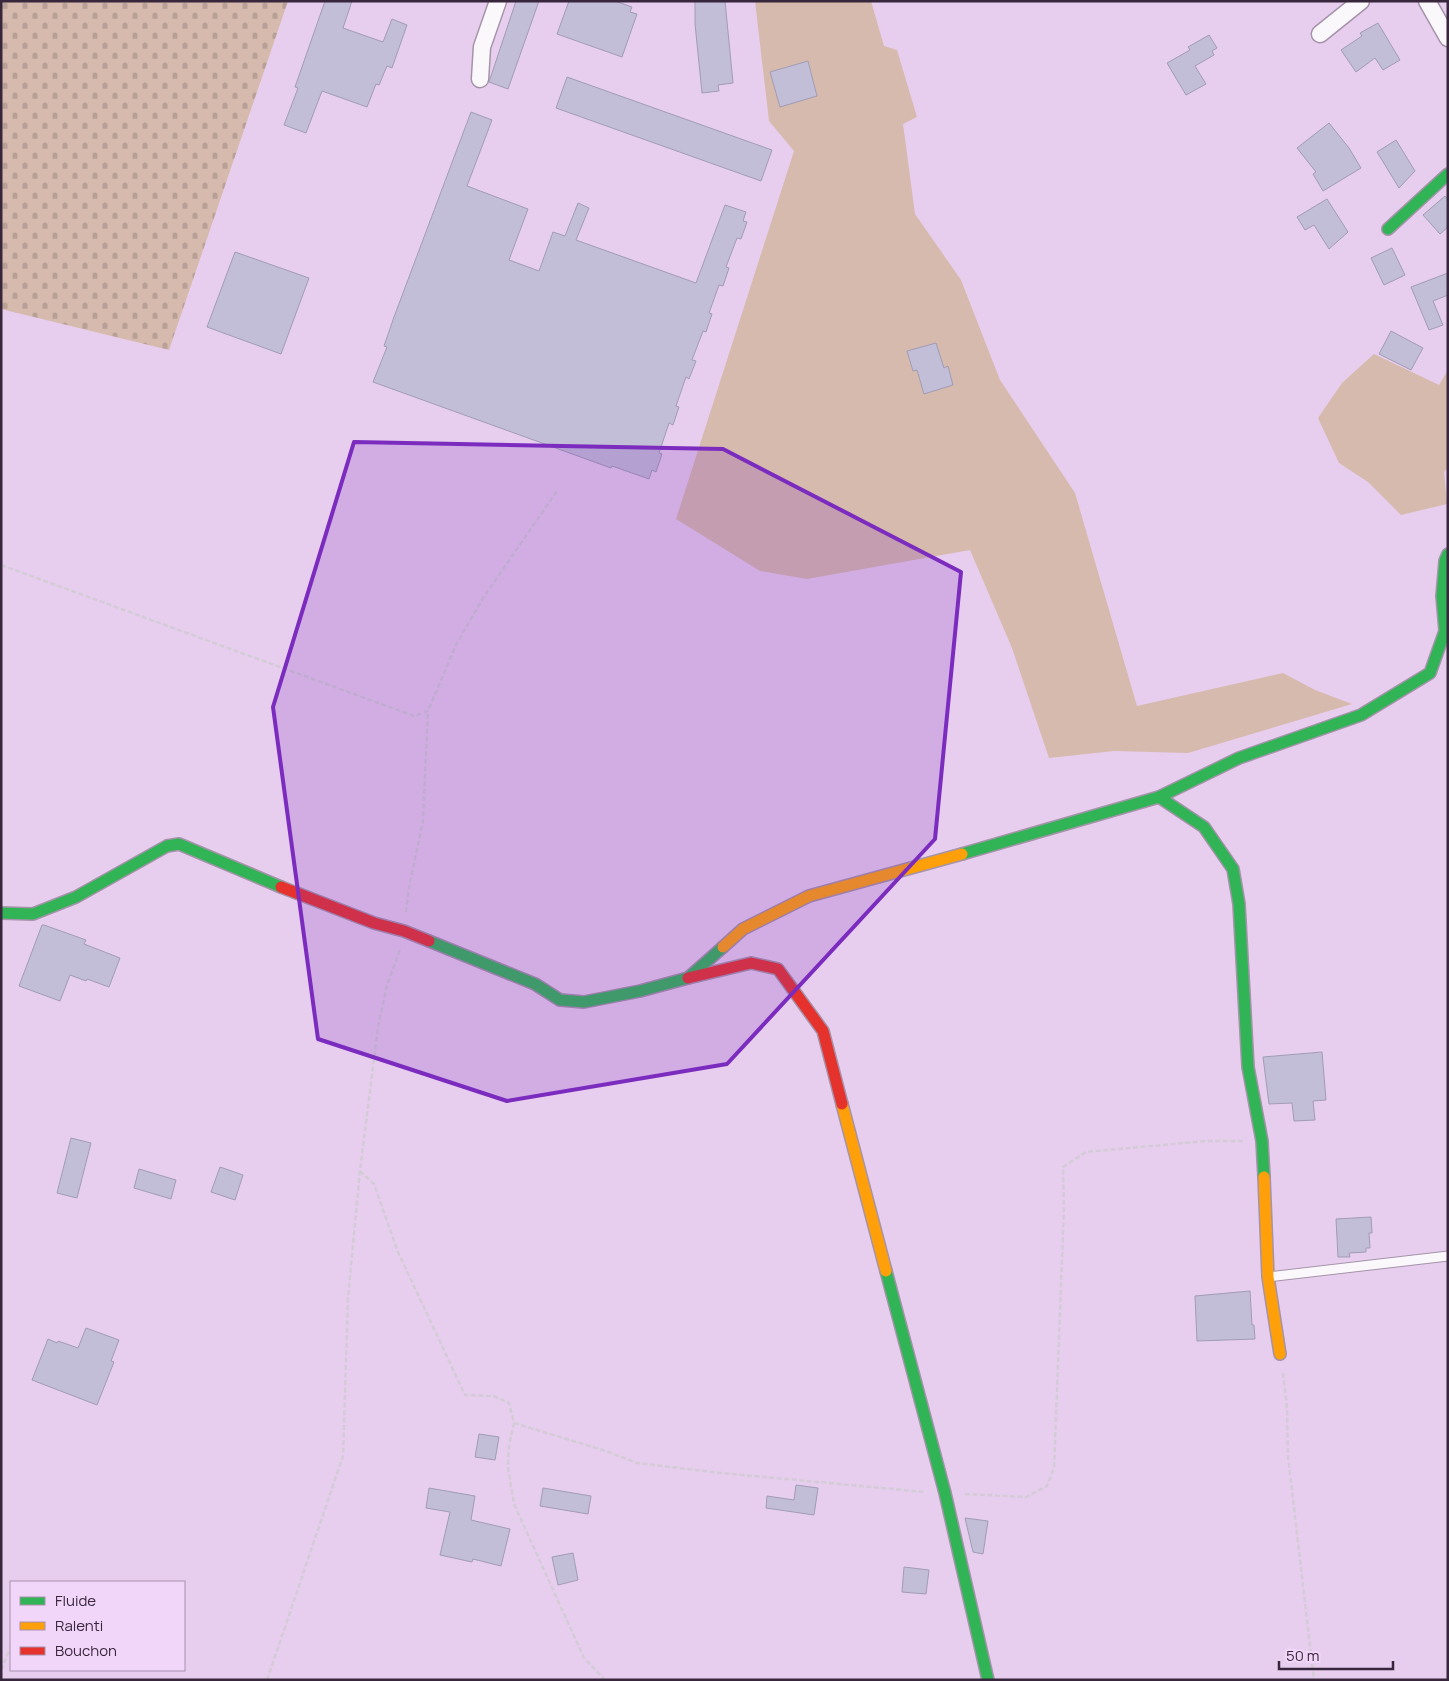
<svg xmlns="http://www.w3.org/2000/svg" width="1449" height="1681" font-family="Manrope,sans-serif">
<style>
.grass{fill:#d6baad}
.cemetery{fill:url(#cemetery-stones)}
.building{fill:#c2bed7;stroke:#a19cb5}
.lines{fill:none;stroke-linecap:round;stroke-linejoin:round}
.lane-casing{stroke:#a593aa;stroke-width:11}
.street-casing{stroke:#a593aa;stroke-width:19}
.fast-casing{stroke:#a593aa;stroke-width:14}
.slow-casing{stroke:#a593aa;stroke-width:14}
.jam-casing{stroke:#a593aa;stroke-width:14}
.path{stroke:#d3ccd6;stroke-width:2.5;stroke-dasharray:5 2.5;stroke-linecap:butt}
.lane{stroke:#fbf8fc;stroke-width:9}
.street{stroke:#fbf8fc;stroke-width:16}
.fast{stroke:#30b455;stroke-width:11}
.slow{stroke:#ff9f0a;stroke-width:11}
.jam{stroke:#e5322d;stroke-width:11}
.marked{fill:#7b2cbf;fill-opacity:0.2;stroke:#7b2cbf;stroke-width:4;stroke-linejoin:round}
</style>
<defs>
<pattern id="cemetery-stones" width="16" height="16" patternUnits="userSpaceOnUse" patternTransform="scale(1.25)"><rect width="16" height="16" fill="#d6baad"/><path d="M2 7V4a2 2 0 0 1 4 0v3zM10 15v-3a2 2 0 0 1 4 0v3z" fill="#b8a096"/></pattern>
</defs>
<rect width="100%" height="100%" fill="#e7ceee"/>
<g class="grass">
<polygon points="755,1 871,1 884,46 897,50 917,117 903,124 915,214 961,280 1000,380 1075,493 1137,706 1283,673 1315,690 1352,704 1188,753 1114,751 1049,758 1012,648 970,550 807,579 760,571 676,519 794,151 769,121"/>
<polygon points="1374,354 1439,385 1448,370 1448,467 1444,472 1447,504 1401,515 1368,482 1339,463 1318,418 1342,383"/>
</g>
<polygon class="cemetery" points="1,1 288,1 169,350 1,309"/>
<g class="building">
<polygon points="325,1 352,1 343,28 383,42 392,19 407,25 392,68 387,66 379,85 376,84 367,107 322,91 306,133 284,125 298,88 295,87"/>
<polygon points="516,1 539,1 508,89 489,82"/>
<polygon points="569,1 615,1 632,7 630,12 637,14 622,57 557,34"/>
<polygon points="695,1 725,1 733,83 718,85 719,91 702,93 695,24"/>
<polygon points="1378,23 1400,60 1383,70 1375,58 1356,72 1341,50 1362,36 1360,33"/>
<polygon points="1209,35 1217,48 1212,51 1214,55 1195,66 1206,84 1186,95 1167,63 1190,50 1188,47"/>
<polygon points="808,61 817,96 780,107 770,72"/>
<polygon points="567,77 772,150 761,181 556,108"/>
<polygon points="471,112 492,120 467,186 528,209 509,260 539,271 553,232 565,236 578,203 589,208 576,240 696,283 725,205 746,212 743,221 747,222 741,239 737,238 726,267 729,268 723,286 719,285 709,313 712,314 706,332 703,331 692,360 696,361 689,379 686,377 676,406 679,407 673,425 669,423 659,453 662,454 656,472 652,470 649,479 612,466 611,468 373,382 387,347 384,346 394,317"/>
<polygon points="1329,123 1349,148 1361,168 1323,191 1313,174 1316,172 1297,148"/>
<polygon points="1396,140 1415,171 1399,188 1377,152"/>
<polygon points="1445,196 1448,199 1448,227 1440,234 1423,215"/>
<polygon points="1327,199 1348,232 1329,249 1314,225 1305,230 1297,217"/>
<polygon points="1392,248 1405,275 1384,285 1371,258"/>
<polygon points="235,252 309,278 281,354 207,327"/>
<polygon points="1448,273 1448,295 1433,301 1443,325 1429,330 1411,287"/>
<polygon points="1391,331 1423,348 1411,370 1379,354"/>
<polygon points="936,343 944,368 948,366 953,385 924,394 917,370 913,371 907,351"/>
<polygon points="42,925 44,925 86,940 84,944 120,958 109,987 87,979 86,981 70,975 60,1001 19,986"/>
<polygon points="1322,1052 1326,1100 1313,1101 1315,1120 1294,1121 1292,1103 1269,1104 1263,1057"/>
<polygon points="71,1138 91,1143 77,1198 57,1193"/>
<polygon points="220,1167 243,1175 235,1200 211,1192"/>
<polygon points="139,1169 176,1180 171,1199 134,1188"/>
<polygon points="1371,1217 1372,1233 1369,1233 1370,1248 1366,1248 1366,1252 1349,1253 1350,1257 1338,1257 1336,1219"/>
<polygon points="1250,1291 1252,1325 1254,1325 1255,1339 1197,1341 1195,1296"/>
<polygon points="86,1328 119,1340 111,1361 114,1362 97,1405 32,1380 48,1339 57,1343 58,1341 78,1348"/>
<polygon points="479,1434 499,1437 495,1460 475,1457"/>
<polygon points="796,1485 818,1488 814,1515 766,1508 767,1496 794,1500"/>
<polygon points="429,1488 475,1496 471,1520 510,1529 501,1566 473,1559 472,1562 440,1555 450,1512 426,1508"/>
<polygon points="543,1488 591,1496 588,1514 540,1506"/>
<polygon points="965,1518 988,1521 983,1554 973,1552"/>
<polygon points="573,1553 578,1580 558,1585 552,1557"/>
<polygon points="904,1567 929,1570 926,1594 902,1592"/>
</g>
<g class="lines">
<g class="lane-casing">
<polyline id="lane" points="1268,1277 1448,1256"/>
</g>
<g class="street-casing">
<g id="street">
<polyline points="1427,1 1448,38"/>
<polyline points="1320,34 1361,1"/>
<polyline points="480,79 482,47 498,1"/>
</g>
</g>
<g class="fast-casing">
<g id="fast">
<polyline points="1388,229 1448,174"/>
<polyline points="1159,797 1204,827 1233,869 1239,904 1248,1067 1262,1141 1264,1177"/>
<polyline points="962,854 1159,797 1239,758 1361,715 1430,673 1445,631 1442,596 1445,561 1448,554"/>
<polyline points="1,913 33,914 76,897 167,846 179,844 281,887"/>
<polyline points="429,941 535,984 560,1000 584,1002 640,991 688,978 723,947"/>
<polyline points="886,1271 945,1493 988,1680"/>
</g>
</g>
<g class="slow-casing">
<g id="slow">
<polyline points="723,947 743,929 809,896 962,854"/>
<polyline points="842,1104 886,1271"/>
<polyline points="1264,1177 1268,1277 1280,1354"/>
</g>
</g>
<g class="jam-casing">
<g id="jam">
<polyline points="281,887 374,923 404,931 429,941"/>
<polyline points="688,978 751,963 778,969 823,1031 842,1104"/>
</g>
</g>
<g class="path">
<polyline points="1,565 414,716 428,711 456,645 483,598 557,491"/>
<polyline points="406,912 409,887 423,821 428,711"/>
<polyline points="360,1171 374,1184 398,1252 465,1395 494,1396 509,1403 514,1423 509,1445 508,1467 514,1504 584,1658 605,1680"/>
<polyline points="1283,1373 1287,1408 1288,1456 1314,1680"/>
<polyline points="514,1423 606,1451 637,1463 721,1473 925,1492"/>
<polyline points="965,1494 1026,1497 1047,1486 1054,1468 1064,1208 1063,1167 1086,1152 1206,1141 1243,1141"/>
<polyline points="1,1670 11,1646"/>
<polyline points="267,1680 343,1456 348,1298 360,1171 378,1027 387,985 400,950"/>
</g>
<use href="#lane" class="lane"/>
<use href="#street" class="street"/>
<use href="#fast" class="fast"/>
<use href="#slow" class="slow"/>
<use href="#jam" class="jam"/>
</g>
<path class="marked" d="M354 442 723 449 961 572 935 839 727 1064 507 1101 318 1039 273 707Z"/>
<rect width="1449" height="1681" fill="none" stroke="#37263c" stroke-width="5"/>
<rect x="10" y="1581" width="175" height="90" fill="#f1d6f9" stroke="#a790ad"/>
<rect x="20" y="1597" width="25" height="8" fill="#30b455" stroke="#a790ad"/>
<text x="55" y="1606" font-size="15" fill="#37263c">Fluide</text>
<rect x="20" y="1622" width="25" height="8" fill="#ff9f0a" stroke="#a790ad"/>
<text x="55" y="1631" font-size="15" fill="#37263c">Ralenti</text>
<rect x="20" y="1647" width="25" height="8" fill="#e5322d" stroke="#a790ad"/>
<text x="55" y="1656" font-size="15" fill="#37263c">Bouchon</text>
<path d="M1279 1661v8h114v-8" fill="none" stroke="#37263c" stroke-width="2.5"/>
<text x="1286" y="1661" font-size="15" fill="#37263c" stroke="#f1d6f9" stroke-width="4" paint-order="stroke">50 m</text>
</svg>
